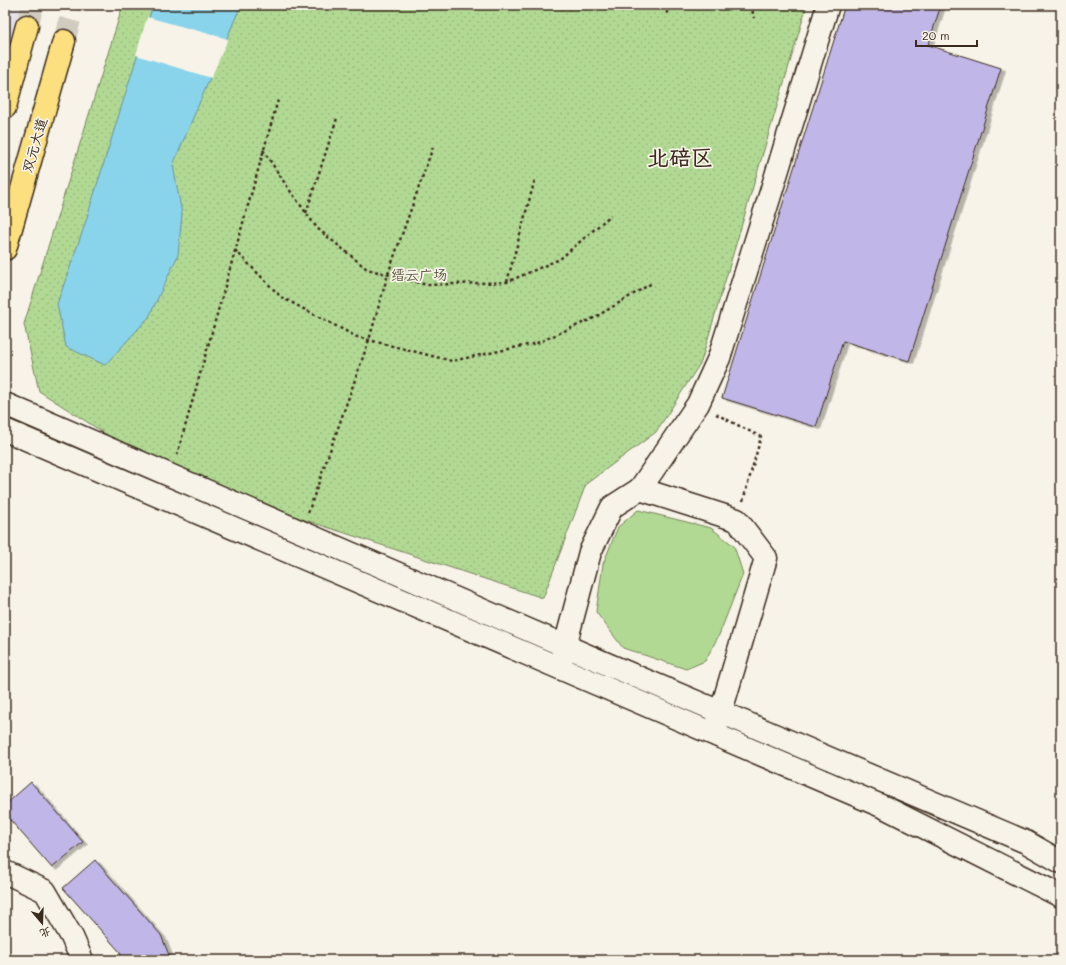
<svg xmlns="http://www.w3.org/2000/svg" width="1066" height="965" font-family="Mali,'LXGW WenKai TC',sans-serif">
<style>
.built{fill:#e6e1e8}
.grass{fill:#b2d994;stroke:#768259}
.park{fill:url(#park-dots);stroke:#768259}
.water{fill:#8ad4eb;stroke:#6a9099}
.pier{fill:#f7f3e8}
.building{fill:#c0b7e8;stroke:#3b2a1e;filter:url(#shadow)}
.lines{fill:none;stroke-linecap:round;stroke-linejoin:round}
.highway-tunnel{stroke:#d1cbc0;stroke-width:22;stroke-dasharray:22 11;stroke-linecap:butt}
.minor-casing{stroke:#3b2a1e;stroke-width:25}
.highway-casing{stroke:#3b2a1e;stroke-width:25}
.path{stroke:#3b2a1e;stroke-width:2.5;stroke-dasharray:3 3;stroke-linecap:butt}
.minor{stroke:#f7f3e8;stroke-width:22}
.highway{stroke:#fce080;stroke-width:22}
.labels{text-anchor:middle;dominant-baseline:central;stroke-width:3.5;stroke-linejoin:round;paint-order:stroke}
.street-label{font-size:14px;fill:#3b2a1e;stroke:#f7f3e8}
.park-label{font-size:14px;fill:#59563c;stroke:#f7f3e8}
.town-label{font-size:22px;font-weight:bold;fill:#3b2a1e;stroke:#f7f3e8}
</style>
<defs>
<pattern id="park-dots" width="8" height="8" patternUnits="userSpaceOnUse"><rect width="8" height="8" fill="#b2d994"/><path d="M2 2h.1M6 6h.1" fill="none" stroke="#9aba7f" stroke-width="1.8" stroke-linecap="round"/></pattern>
<filter id="shadow"><feDropShadow dx="4.5" dy="2.5" stdDeviation="0" flood-color="#0004"/></filter>
</defs>
<rect width="100%" height="100%" fill="#f7f3e8"/>
<filter id="ink" filterUnits="userSpaceOnUse"><feTurbulence type="fractalNoise" baseFrequency=".025" numOctaves="2"/><feDisplacementMap in="SourceGraphic" scale="8" xChannelSelector="R" yChannelSelector="G"/><feConvolveMatrix kernelMatrix="1 2 1 2 8 2 1 2 1" color-interpolation-filters="sRGB"/></filter>
<g filter="url(#ink)">
<polygon class="built" points="5,5 29,5 5,86"/>
<polygon class="grass" points="638,510 711,528 734,546 743,574 719,635 705,661 686,669 623,648 596,612 603,564 618,527"/>
<polygon class="park" points="123,5 807,5 701,362 656,432 586,484 543,598 171,476 39,391 24,324"/>
<polygon class="water" points="153,5 241,5 173,165 182,214 178,255 149,317 105,365 66,347 57,304 83,230"/>
<polygon class="pier" points="147,17 228,39 211,78 136,55"/>
<g class="building">
<polygon points="845,5 941,5 928,45 1001,68 909,361 843,341 816,427 722,398"/>
<polygon points="31,782 83,842 52,868 5,814 5,805"/>
<polygon points="95,860 161,935 171,960 123,960 120,952 63,888"/>
</g>
<g class="lines">
<g class="highway-tunnel">
<polyline points="27,26 33,5"/>
<polyline points="64,41 74,5"/>
</g>
<g class="minor-casing">
<g id="minor">
<polyline points="5,404 607,664 1026,842 1061,862"/>
<polyline points="5,430 886,808 1061,896"/>
<polyline points="640,489 698,404 719,358 771,192 828,5"/>
<polyline points="561,661 590,552 612,507 640,489 737,520 766,558 717,725"/>
<polyline points="5,872 45,891 72,937 82,960"/>
</g>
</g>
<g class="highway-casing">
<g id="highway">
<polyline points="5,107 27,26"/>
<polyline points="5,249 64,41"/>
</g>
</g>
<g class="path">
<polyline points="667,5 667,15"/>
<polyline points="751,5 754,18"/>
<polyline points="591,7 591,5"/>
<polyline points="263,150 286,185 317,228 367,269 427,285 507,282 560,259 611,215"/>
<polyline points="306,213 337,118"/>
<polyline points="235,250 281,297 357,337 452,361 537,343 594,318 652,283"/>
<polyline points="507,282 535,179"/>
<polyline points="716,414 761,437 743,501"/>
<polyline points="177,455 278,100"/>
<polyline points="308,513 369,340 388,274 433,147"/>
</g>
<use href="#minor" class="minor"/>
<use href="#highway" class="highway"/>
</g>
</g>
<g class="labels">
<g class="street-label">
<text transform="translate(34 145) rotate(-74)">双元大道</text>
</g>
<g class="park-label">
<text x="419" y="274">缙云广场</text>
</g>
<g class="town-label">
<text x="680" y="156">北碚区</text>
</g>
</g>
<rect width="1066" height="965" fill="none" stroke="#f7f3e8" stroke-width="20"/>
<rect x="10" y="10" width="1046" height="945" fill="none" stroke="#3b2a1e" stroke-width="1.5" filter="url(#ink)"/>
<g transform="translate(42 923) rotate(161)" stroke="#f7f3e8" stroke-width="3" paint-order="stroke">
<path d="M0-3L7 15L0 10L-7 15Z" fill="#3b2a1e"/>
<text y="-6" font-size="11" font-weight="bold" text-anchor="middle" fill="#3b2a1e">北</text>
</g>
<path d="M916 40v6h61v-6" fill="none" stroke="#3b2a1e" stroke-width="2"/>
<text x="922" y="40" font-size="12" fill="#3b2a1e" stroke="#f7f3e8" stroke-width="3" paint-order="stroke">20 m</text>
</svg>
